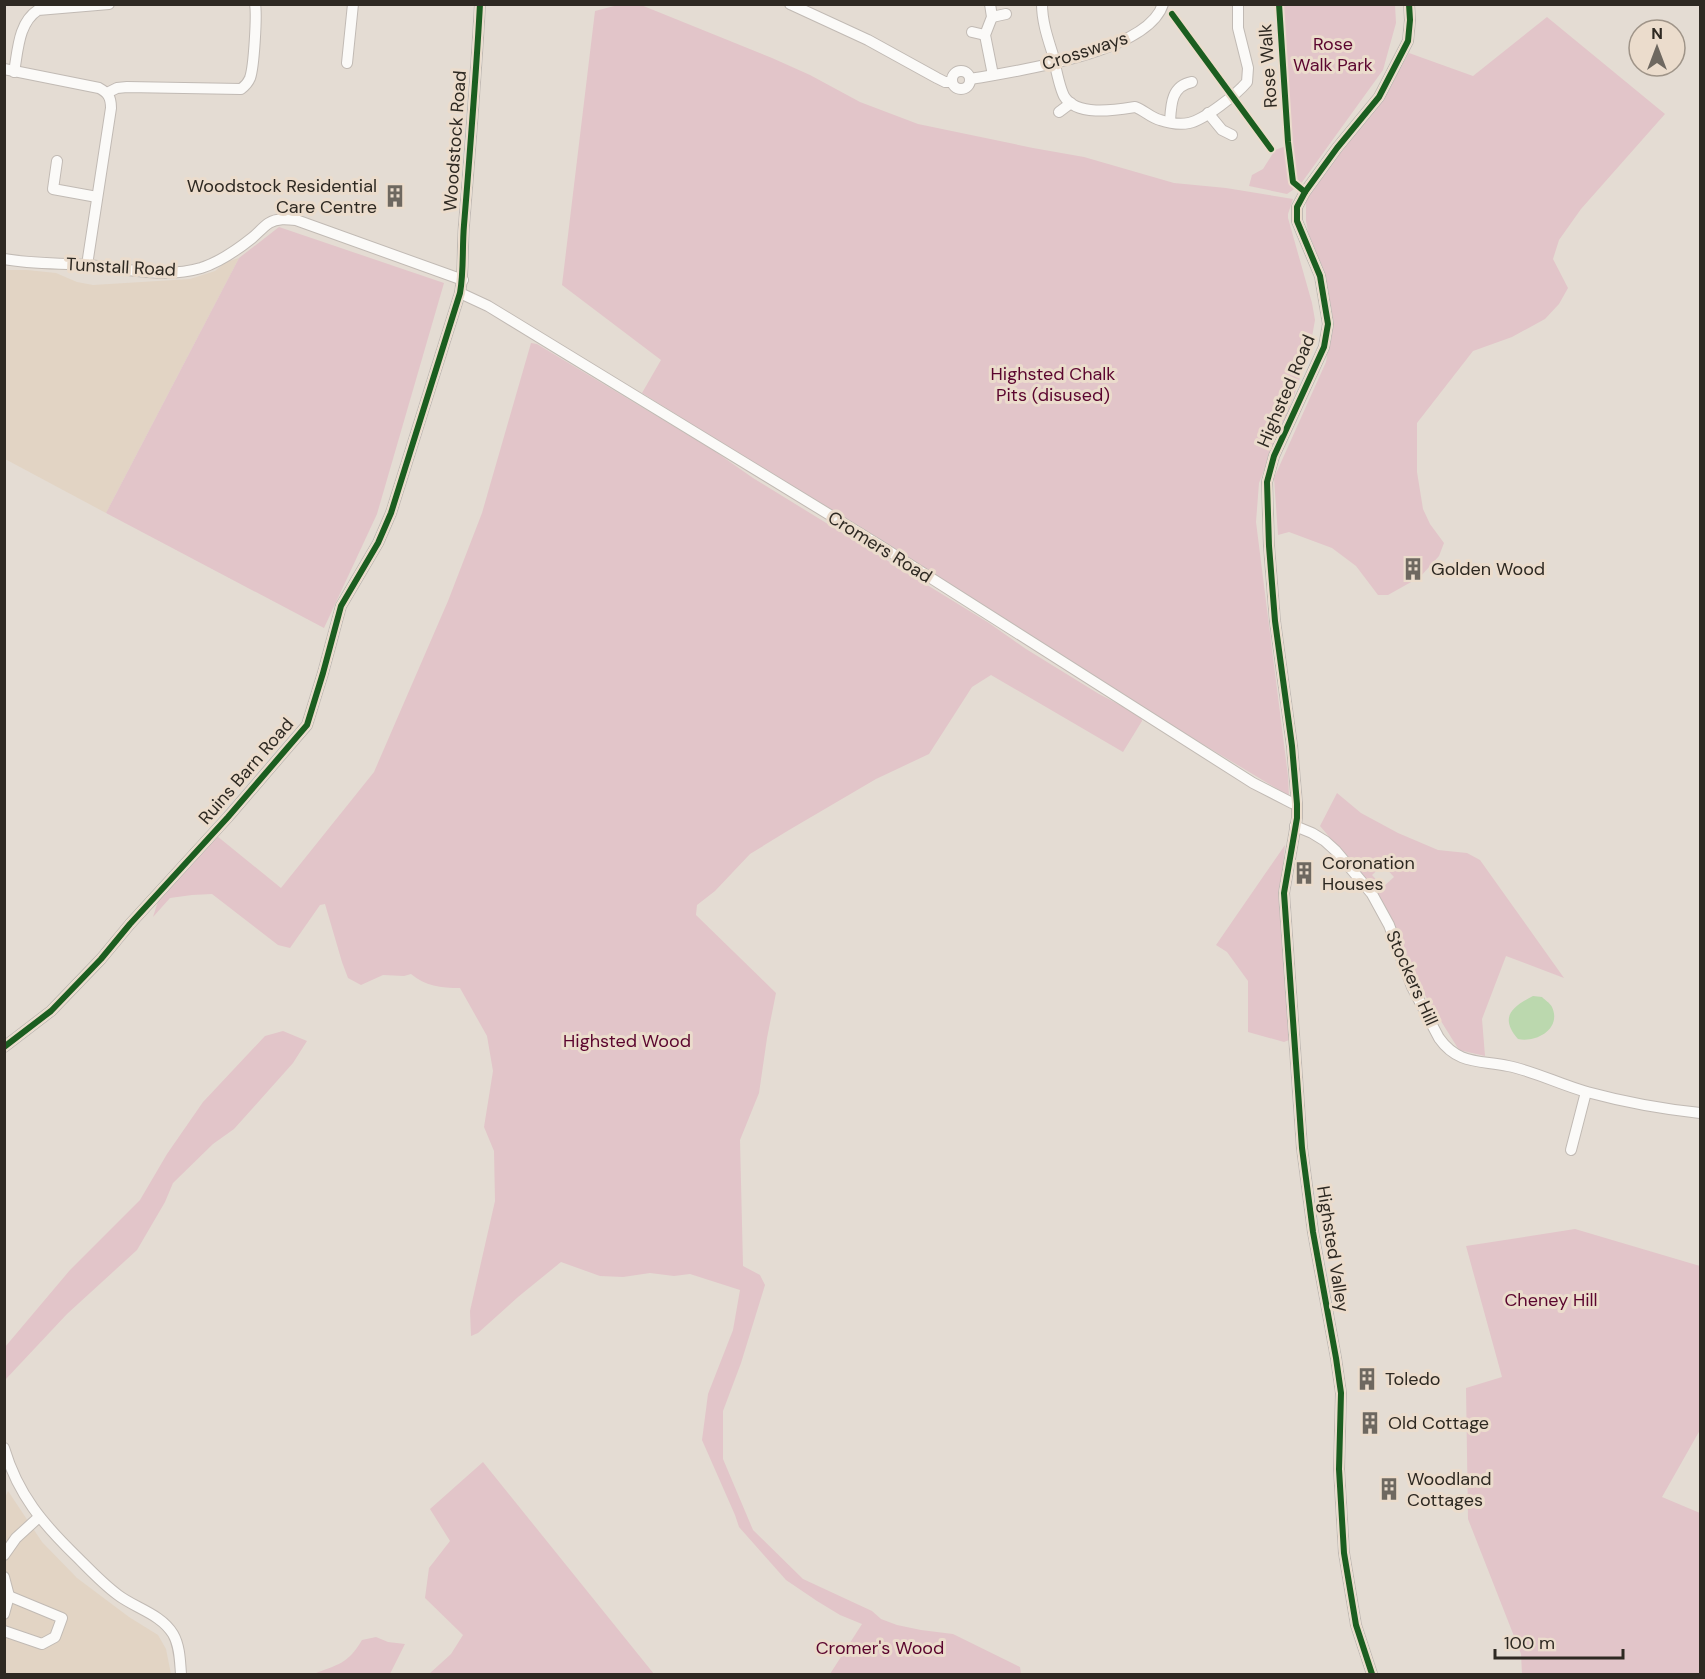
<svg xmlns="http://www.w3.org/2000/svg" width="1705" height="1679" font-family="'DM Sans',sans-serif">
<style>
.built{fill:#e2d4c4}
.green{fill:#e2c5c9;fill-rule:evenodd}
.water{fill:#bbd8ae}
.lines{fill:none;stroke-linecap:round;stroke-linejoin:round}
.minor-casing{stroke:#c1bab4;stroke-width:12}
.minor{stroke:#fbfaf8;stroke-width:10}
.cycleway-casing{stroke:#ebdccc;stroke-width:10}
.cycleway{stroke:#1b5e20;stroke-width:6}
.labels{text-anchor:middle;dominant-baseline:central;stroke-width:6;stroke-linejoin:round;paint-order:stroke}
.park-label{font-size:18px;fill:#5b052e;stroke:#ebdccc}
.street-label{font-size:18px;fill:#2e2922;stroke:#ebdccc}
.poi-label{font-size:18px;fill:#2e2922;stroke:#ebdccc;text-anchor:start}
</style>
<rect width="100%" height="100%" fill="#e4dcd3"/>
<g class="built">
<polygon points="239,258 106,513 5,459 4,270 27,270 56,273 77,282 93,285 190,279 215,271 226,262"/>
<polygon points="8,1491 42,1542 77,1578 129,1617 158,1635 166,1649 171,1674 5,1674 4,1500"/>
</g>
<g class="green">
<polygon points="618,5 641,5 772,58 810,75 860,102 918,124 1033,148 1084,157 1174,183 1226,188 1293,199 1288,214 1288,218 1312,303 1315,320 1310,348 1295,393 1259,483 1256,522 1288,776 1289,796 1146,710 642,393 661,360 562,285 595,11"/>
<polygon points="1280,5 1395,5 1396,23 1383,70 1300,185 1287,194 1249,186 1252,175 1263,169 1275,150 1286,146 1288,142"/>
<path d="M1547 17 1665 114 1581 209 1559 240 1553 259 1568 288 1559 304 1545 319 1512 337 1473 351 1417 423V472L1423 509 1430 524 1444 543 1439 556 1420 577 1388 595H1378L1356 566 1332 548 1289 532 1278 535 1274 478 1326 362 1333 320 1327 285 1311 248 1306 221V197L1382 99 1409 53 1473 76ZM1416 556 1420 558 1417 564 1420 567 1412 577 1409 575 1412 572 1404 566 1407 561 1411 564Z"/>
<polygon points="279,227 444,283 377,514 324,628 106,513 239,258"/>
<path d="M531 343 537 344 713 450 753 478 989 623 1026 649 1099 694 1141 716 1142 721 1123 752 991 675 972 687 929 754 876 779 789 830 750 854 715 891 697 905 696 915 776 993 767 1038 759 1093 740 1140 743 1266 760 1275 765 1285 741 1363 723 1411V1459L753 1530 803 1579 872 1611 881 1619 897 1625 921 1630 953 1634 1020 1667 1021 1674H830L862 1624 840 1615 817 1601 786 1580 739 1527 735 1515 702 1440 708 1394 733 1330 740 1290 690 1274 674 1276 650 1273 623 1277 600 1276 561 1262 518 1297 478 1333 471 1336 470 1311 495 1201 494 1151 484 1127 493 1071 487 1036 460 988C441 988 425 986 411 974L404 976 383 975 361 985 348 978 342 962 325 904 320 905 290 948 278 945 212 894 192 895 170 898 153 917 158 901 217 836 281 888 374 772 448 601 482 513Z"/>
<path d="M1337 793 1361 813 1398 833 1438 850 1467 853 1480 860 1564 978 1506 956 1482 1019 1485 1056 1459 1050 1426 997 1378 894 1320 826ZM1383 865 1394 877 1383 887 1372 875Z"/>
<polygon points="1285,845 1281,892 1289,1040 1284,1042 1248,1032 1248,981 1227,952 1216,945"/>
<polygon points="283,1031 307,1041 293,1063 234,1129 213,1144 173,1183 165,1202 137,1250 67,1314 5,1380 5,1347 70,1270 140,1200 167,1154 203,1102 265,1036"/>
<polygon points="1575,1229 1700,1266 1700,1430 1662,1497 1700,1513 1700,1674 1522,1674 1521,1654 1468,1519 1466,1388 1502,1377 1466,1246"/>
<polygon points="483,1462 654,1674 429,1674 451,1654 463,1635 425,1598 429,1568 450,1541 430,1509"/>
<path d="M376 1637 388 1642 405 1644 390 1674H313C337 1665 348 1664 362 1640Z"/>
</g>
<path class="water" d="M1533 996 1542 997C1545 1000 1550 1003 1552 1007 1562 1029 1536 1043 1518 1039 1499 1017 1512 1007 1533 996Z"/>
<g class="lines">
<g class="minor-casing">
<g id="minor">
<polyline points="790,4 868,40 937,78 945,82 952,82"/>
<polyline points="990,4 992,17 985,35 993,75"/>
<path d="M1042 4C1042 22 1048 39 1053 55 1055 65 1060 88 1064 96 1076 117 1116 110 1135 107 1144 110 1151 118 1160 120 1169 123 1180 125 1189 123 1204 120 1237 94 1247 82L1248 68 1238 28V4"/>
<polyline points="992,17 1006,14"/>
<polyline points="972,32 985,35"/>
<polyline points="347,63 353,4"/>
<path d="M4 69 99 88C108 93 111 97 111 108L87 265"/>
<circle cx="961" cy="80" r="9"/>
<path d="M14 72C18 51 18 23 38 10L109 4"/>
<path d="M971 79C1016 71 1148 53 1163 4"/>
<path d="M107 93 117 88 127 87 241 89C245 86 248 83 250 78 254 67 257 15 255 4"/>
<polyline points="1059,112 1071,103"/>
<polyline points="1208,113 1222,130 1232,135"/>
<path d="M1170 122C1171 105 1171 86 1192 82"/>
<polyline points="57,161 53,189 97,197"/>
<path d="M4 259C32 264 59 263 87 265 125 268 163 279 201 268 220 262 237 250 252 238 258 233 263 227 269 223 277 218 287 219 296 220L463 280"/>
<polyline points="460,293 488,306 879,545 1253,783 1292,803 1297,804"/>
<path d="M1295 826 1312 833 1325 841 1336 851 1372 894 1389 925 1412 987 1439 1038C1458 1065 1480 1060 1508 1066 1534 1071 1561 1085 1587 1092 1624 1102 1662 1109 1700 1113"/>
<path d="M4 1047 51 1011 101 959 130 924 228 817 307 725 323 673 341 606 378 543 391 513 460 293C464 271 462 248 464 225 470 151 476 78 480 4"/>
<polyline points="1571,1150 1586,1092"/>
<path d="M4 1448C18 1495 43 1524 77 1557 90 1570 103 1584 118 1595 135 1608 161 1614 173 1634 180 1646 180 1662 181 1674"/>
<polyline points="4,1555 16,1538 39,1517"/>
<polyline points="4,1577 9,1596 4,1614"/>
<polyline points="4,1594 62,1618 55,1637 42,1644 4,1631"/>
<polyline points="1372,1674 1356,1625 1344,1553 1339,1469 1341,1393 1336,1358 1313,1232 1302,1148 1284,893 1297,818 1297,804 1292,746 1275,621 1269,546 1267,482 1274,456 1324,347 1328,324 1320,276 1297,221 1297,207 1305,192 1337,148 1379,97 1408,41 1410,20 1409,4"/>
</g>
</g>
<use href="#minor" class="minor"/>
<g class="cycleway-casing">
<g id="cycleway">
<polyline points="1279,4 1288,142 1293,182 1305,192"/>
<polyline points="1172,14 1271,149"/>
<path d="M4 1047 51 1011 101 959 130 924 228 817 307 725 323 673 341 606 378 543 391 513 460 293C464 271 462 248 464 225 470 151 476 78 480 4"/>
<polyline points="1372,1674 1356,1625 1344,1553 1339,1469 1341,1393 1336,1358 1313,1232 1302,1148 1284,893 1297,818 1297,804 1292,746 1275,621 1269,546 1267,482 1274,456 1324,347 1328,324 1320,276 1297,221 1297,207 1305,192 1337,148 1379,97 1408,41 1410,20 1409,4"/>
</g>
</g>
<use href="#cycleway" class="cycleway"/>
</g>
<defs>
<g id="building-bare" transform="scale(1.8)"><path d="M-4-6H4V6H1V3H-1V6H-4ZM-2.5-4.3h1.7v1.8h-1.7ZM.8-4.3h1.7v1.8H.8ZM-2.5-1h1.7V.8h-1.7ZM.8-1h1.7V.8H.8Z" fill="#6e6860" stroke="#ebdccc" stroke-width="2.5" paint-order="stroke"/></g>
</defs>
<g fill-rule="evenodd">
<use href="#building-bare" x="395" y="196"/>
<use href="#building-bare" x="1413" y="569"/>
<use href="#building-bare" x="1304" y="873"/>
<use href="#building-bare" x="1367" y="1379"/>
<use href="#building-bare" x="1370" y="1423"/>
<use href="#building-bare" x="1389" y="1489"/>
</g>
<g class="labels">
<g class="park-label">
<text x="1333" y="44">Rose<tspan x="1333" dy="21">Walk Park</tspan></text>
<text x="1053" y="374">Highsted Chalk<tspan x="1053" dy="21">Pits (disused)</tspan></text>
<text x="627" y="1041">Highsted Wood</text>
<text x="1551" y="1300">Cheney Hill</text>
<text x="880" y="1648">Cromer's Wood</text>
</g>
<g class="street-label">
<text transform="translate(1085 51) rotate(-18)">Crossways</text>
<text transform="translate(1268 66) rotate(-94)">Rose Walk</text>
<text transform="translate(455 141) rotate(-86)">Woodstock Road</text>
<text transform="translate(121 267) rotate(3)">Tunstall Road</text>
<text transform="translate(1286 391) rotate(-67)">Highsted Road</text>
<text transform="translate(880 547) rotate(32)">Cromers Road</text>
<text transform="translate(246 771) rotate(-49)">Ruins Barn Road</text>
<text transform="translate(1412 978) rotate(66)">Stockers Hill</text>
<text transform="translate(1333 1249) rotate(81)">Highsted Valley</text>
</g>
<g class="poi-label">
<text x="377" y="186" text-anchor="end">Woodstock Residential<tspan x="377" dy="21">Care Centre</tspan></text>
<text x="1431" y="569">Golden Wood</text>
<text x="1322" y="863">Coronation<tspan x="1322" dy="21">Houses</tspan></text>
<text x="1385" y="1379">Toledo</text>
<text x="1388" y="1423">Old Cottage</text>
<text x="1407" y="1479">Woodland<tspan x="1407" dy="21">Cottages</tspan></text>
</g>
</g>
<rect width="1705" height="1679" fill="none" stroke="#2e2922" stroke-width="12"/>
<g transform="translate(1657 48)"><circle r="28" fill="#ebdccc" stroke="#9f9488" stroke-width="1.5"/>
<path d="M0-4.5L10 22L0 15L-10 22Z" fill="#6e6860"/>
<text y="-9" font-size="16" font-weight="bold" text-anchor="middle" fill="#2e2922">N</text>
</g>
<path d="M1495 1649v9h128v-9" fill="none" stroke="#2e2922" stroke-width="3"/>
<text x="1504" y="1649" font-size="18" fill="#2e2922" stroke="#ebdccc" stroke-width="4.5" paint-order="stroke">100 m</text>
</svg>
